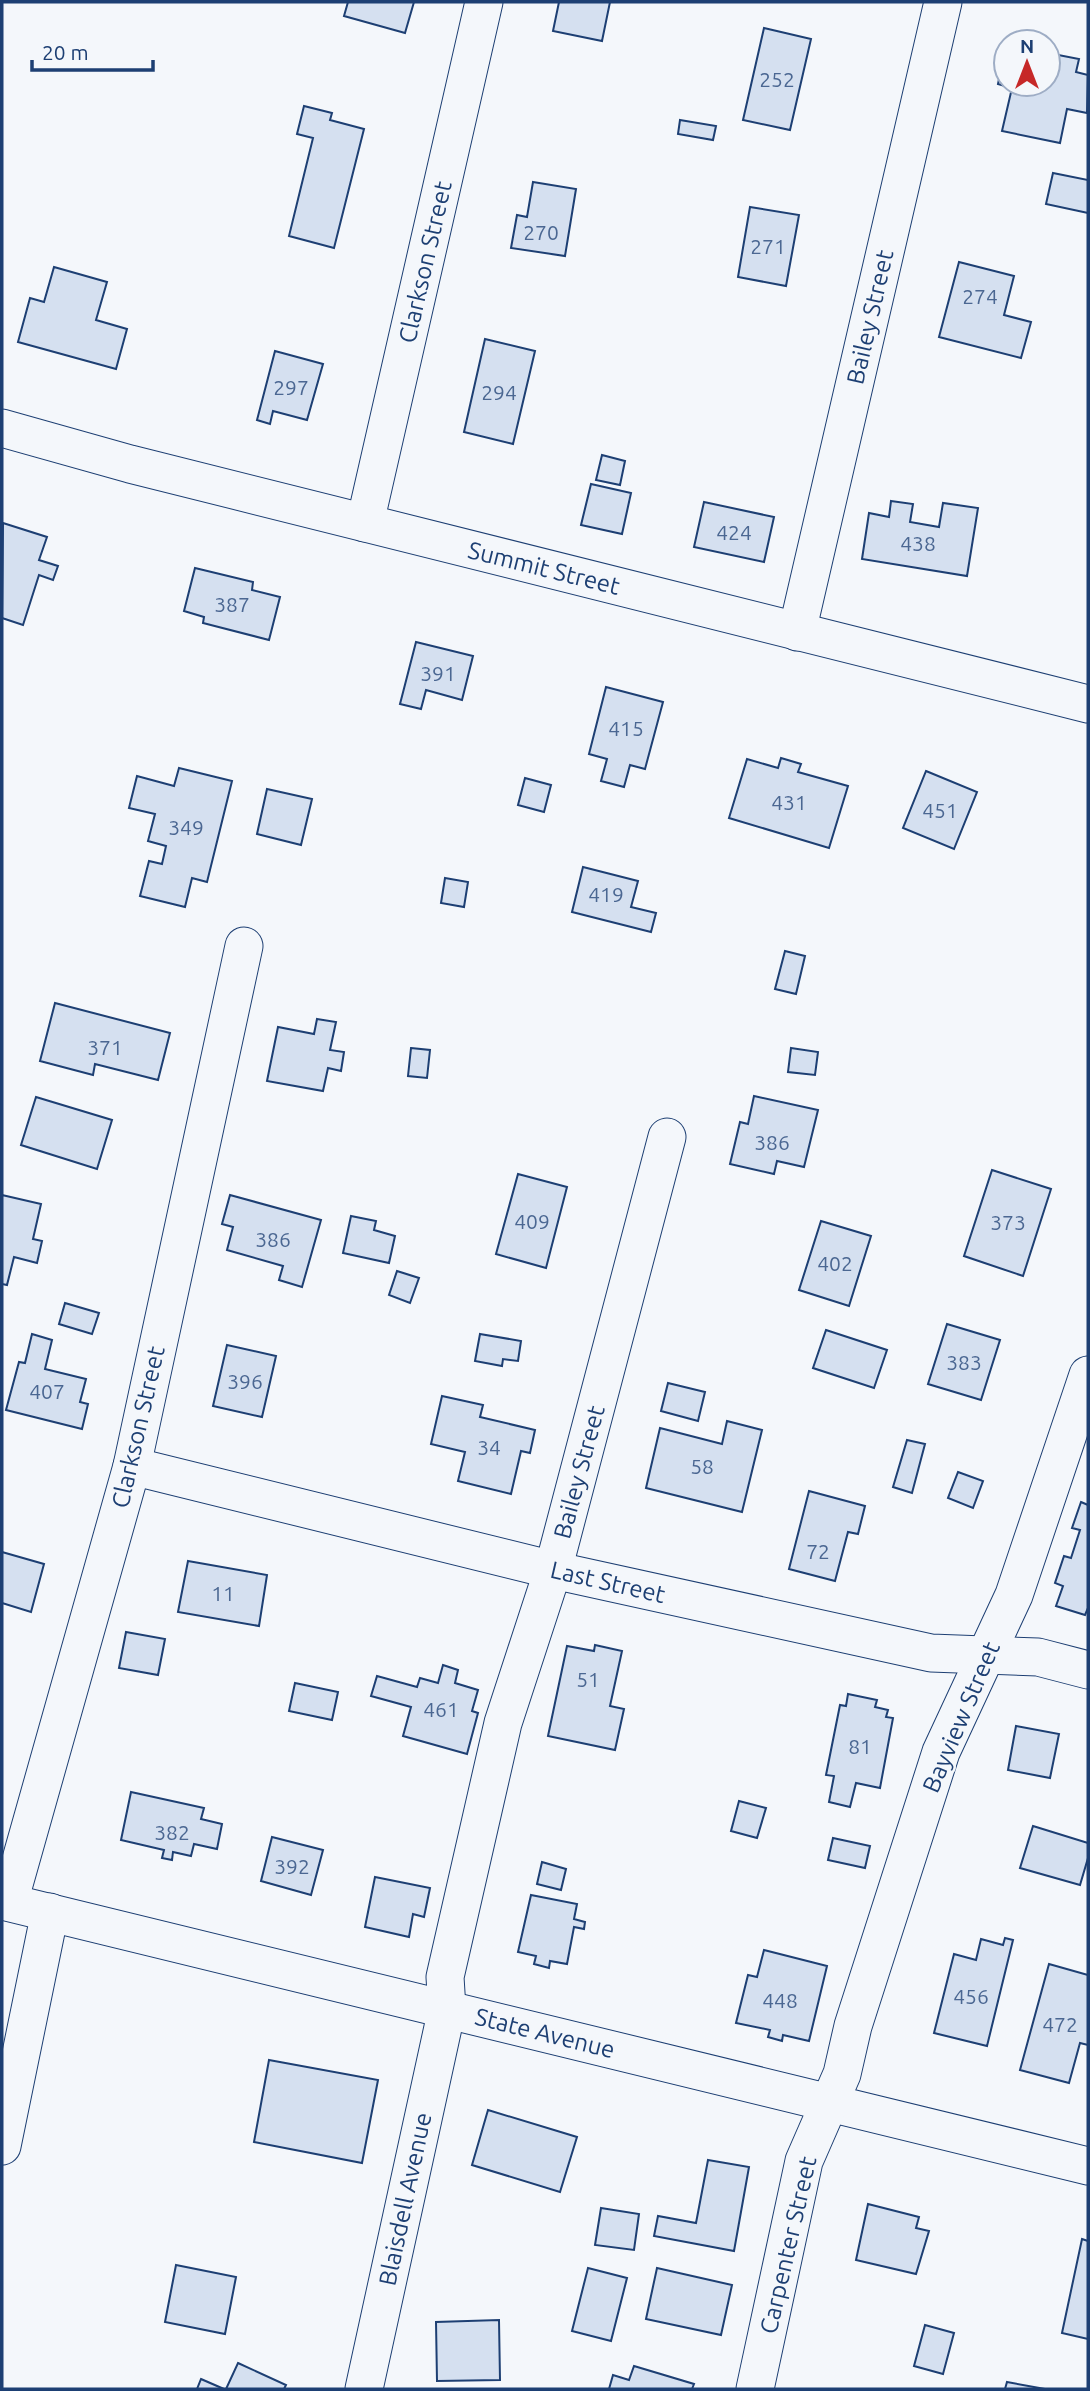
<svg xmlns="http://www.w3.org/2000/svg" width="1090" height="2391" font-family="Ubuntu,sans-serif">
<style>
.building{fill:#d5e0f0;stroke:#1d3f73;stroke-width:2}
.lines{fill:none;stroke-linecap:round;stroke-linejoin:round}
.street-casing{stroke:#1d3f73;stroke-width:39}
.street{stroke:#f4f7fb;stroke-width:37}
.labels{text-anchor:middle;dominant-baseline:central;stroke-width:5;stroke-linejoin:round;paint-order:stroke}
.number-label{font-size:21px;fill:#4b6792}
.street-label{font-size:24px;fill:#1d3f73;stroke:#f4f7fb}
</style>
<rect width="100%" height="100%" fill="#f4f7fb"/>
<g class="building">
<polygon points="348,2 414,2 405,33 344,16"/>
<polygon points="559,2 610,2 602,41 553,31"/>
<polygon points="764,28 811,39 790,130 743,120"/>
<polygon points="1048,53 1079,59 1076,72 1088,75 1087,113 1067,109 1060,143 1002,131 1012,88 998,84 1004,55 1006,55 1006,84 1048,84"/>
<polygon points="304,106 332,113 330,120 364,129 334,248 289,236 313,138 297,134"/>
<polygon points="680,120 716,126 713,140 678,134"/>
<polygon points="1053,173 1088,180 1088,213 1046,204"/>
<polygon points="533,182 576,189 565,256 511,248 517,215 527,217"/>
<polygon points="750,207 799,215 786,286 738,277"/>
<polygon points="959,262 1014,276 1004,315 1031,322 1021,358 939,337"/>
<polygon points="54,267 107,282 96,320 127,329 116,369 18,342 30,298 44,302"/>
<polygon points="485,339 535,351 513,444 464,432"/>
<polygon points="275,351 323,364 307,420 273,411 270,424 257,420"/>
<polygon points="602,455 625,461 620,485 596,480"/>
<polygon points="591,484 631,493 622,534 581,525"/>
<polygon points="891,501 913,504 910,522 939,527 943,503 978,508 967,576 862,559 869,513 889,517"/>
<polygon points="704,502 774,517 764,562 694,547"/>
<polygon points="3,523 47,537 39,560 58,566 53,580 39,575 23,625 2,618"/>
<polygon points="195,568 253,582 252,590 280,597 269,640 203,623 204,617 184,611"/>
<polygon points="416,642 473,656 462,700 426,690 421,709 400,704"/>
<polygon points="606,687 663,702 645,769 630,765 624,787 601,781 607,759 589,754"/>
<polygon points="781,758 801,764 798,772 848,786 829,848 729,818 747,759 778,768"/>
<polygon points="179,768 232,781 207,882 192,878 185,907 140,896 149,861 162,864 166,846 148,841 155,814 129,808 137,776 174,786"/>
<polygon points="926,771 977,792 954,849 903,828"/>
<polygon points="525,778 551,785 544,812 518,805"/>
<polygon points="267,789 312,799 301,845 257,834"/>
<polygon points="583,867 638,881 631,907 656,913 651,932 572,912"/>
<polygon points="445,878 468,882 464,907 441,903"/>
<polygon points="785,951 805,956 796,994 775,989"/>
<polygon points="55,1003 170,1033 158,1080 95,1064 93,1075 40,1061"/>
<polygon points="317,1019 336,1022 330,1050 344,1052 341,1071 328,1068 323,1091 267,1081 278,1027 314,1034"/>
<polygon points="411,1048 430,1050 427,1078 408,1076"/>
<polygon points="791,1048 818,1052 815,1075 788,1072"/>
<polygon points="754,1096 818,1110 804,1167 777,1161 774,1174 730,1164 740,1122 748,1124"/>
<polygon points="36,1097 112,1120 97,1169 21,1145"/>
<polygon points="992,1170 1051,1189 1023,1276 964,1256"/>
<polygon points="518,1174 567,1187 546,1268 496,1254"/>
<polygon points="2,1195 41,1204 33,1239 42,1241 37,1263 14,1257 7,1285 2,1284"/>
<polygon points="230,1195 321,1220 302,1287 279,1280 283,1266 227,1250 233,1227 222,1224"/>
<polygon points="351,1216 376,1221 374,1230 395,1236 389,1263 343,1253"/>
<polygon points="821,1221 871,1236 849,1306 799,1290"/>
<polygon points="397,1271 419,1278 410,1303 389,1295"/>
<polygon points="65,1303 99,1313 92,1334 59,1324"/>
<polygon points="947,1324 1000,1340 981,1400 928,1384"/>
<polygon points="826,1330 887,1350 874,1388 813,1368"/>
<polygon points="32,1334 52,1340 45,1369 86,1379 80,1402 88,1404 82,1429 6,1410 19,1362 25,1363"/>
<polygon points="480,1334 521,1341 518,1361 503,1359 502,1366 475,1361"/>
<polygon points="227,1345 276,1356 262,1417 213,1406"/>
<polygon points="668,1383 705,1392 698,1421 661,1411"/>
<polygon points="442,1396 483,1405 480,1417 535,1430 530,1453 521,1451 511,1494 458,1481 465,1452 431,1444"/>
<polygon points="727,1421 762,1430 742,1512 646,1488 660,1428 722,1444"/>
<polygon points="907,1440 925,1444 912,1493 893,1487"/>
<polygon points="958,1472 983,1481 973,1508 948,1498"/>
<polygon points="809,1491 865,1506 858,1534 848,1532 835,1581 789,1569"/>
<polygon points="1081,1502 1088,1505 1088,1608 1085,1615 1056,1606 1063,1586 1055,1583 1064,1556 1071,1558 1080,1530 1072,1528"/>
<polygon points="2,1552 44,1564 31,1612 2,1603"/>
<polygon points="188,1561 267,1575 259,1626 178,1612"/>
<polygon points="126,1632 165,1639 158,1675 119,1668"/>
<polygon points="595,1645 622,1651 610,1706 624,1709 615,1750 548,1736 567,1646 594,1651"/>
<polygon points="443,1665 458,1670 455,1683 478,1690 472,1711 478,1713 467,1754 403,1736 411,1707 371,1696 377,1676 417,1687 420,1678 438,1683"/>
<polygon points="295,1683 338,1692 332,1720 289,1711"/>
<polygon points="848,1694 877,1700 875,1707 888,1710 886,1717 893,1718 880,1788 856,1783 850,1807 829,1802 834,1776 826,1775 840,1705 846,1706"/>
<polygon points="1016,1726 1059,1734 1050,1778 1008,1770"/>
<polygon points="131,1792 204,1808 201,1819 222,1824 217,1849 194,1844 191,1856 173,1852 172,1860 162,1858 164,1850 121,1840"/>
<polygon points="739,1801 766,1808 757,1838 731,1831"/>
<polygon points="1033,1826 1088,1843 1088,1858 1080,1885 1020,1868"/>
<polygon points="272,1837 323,1850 311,1895 261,1881"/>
<polygon points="833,1838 870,1846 865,1868 828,1860"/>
<polygon points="542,1862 566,1869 561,1890 537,1884"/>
<polygon points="375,1877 430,1888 424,1917 413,1914 409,1937 365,1927"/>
<polygon points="531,1895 577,1904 574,1919 585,1922 584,1929 574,1927 567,1964 550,1961 549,1968 534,1964 536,1956 518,1952"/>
<polygon points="1005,1938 1013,1940 987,2046 934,2033 954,1954 976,1960 981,1939 1003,1945"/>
<polygon points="764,1950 827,1966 809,2041 783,2035 782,2041 768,2037 770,2030 736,2023 748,1975 757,1977"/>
<polygon points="1049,1964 1088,1975 1088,2045 1080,2043 1069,2083 1020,2070"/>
<polygon points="269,2060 378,2080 362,2163 254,2142"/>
<polygon points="488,2110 577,2137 560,2192 472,2165"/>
<polygon points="708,2160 749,2167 734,2251 654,2236 658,2216 696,2223"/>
<polygon points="868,2204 919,2217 916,2228 929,2231 916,2274 856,2260"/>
<polygon points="601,2208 639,2214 634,2250 595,2245"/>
<polygon points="1082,2239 1088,2241 1088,2339 1062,2333"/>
<polygon points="176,2265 236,2277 225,2334 165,2322"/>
<polygon points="588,2268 627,2278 611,2341 572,2331"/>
<polygon points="657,2268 732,2285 721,2335 646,2319"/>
<polygon points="499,2320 500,2380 437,2381 436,2322"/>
<polygon points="925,2325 954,2333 943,2374 914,2366"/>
<polygon points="238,2363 286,2385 284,2389 226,2389"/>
<polygon points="634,2366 694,2384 692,2389 609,2389 613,2375 629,2380"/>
<polygon points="201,2379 224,2389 197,2389"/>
<polygon points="1007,2382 1045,2389 1005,2389"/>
</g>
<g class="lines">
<g class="street-casing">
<g id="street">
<polyline points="2,428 130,464 1088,704"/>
<polyline points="365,523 484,2"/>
<polyline points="797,632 943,2"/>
<polyline points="132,1466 553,1570 931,1653 1038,1657 1088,1670"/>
<polyline points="2,1901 1088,2166"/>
<polyline points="9,1902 132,1466 244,946"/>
<polyline points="2,2146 50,1912"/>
<polyline points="364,2389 447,2009 445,1977 503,1723 553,1570 667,1137"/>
<polyline points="755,2389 804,2161 842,2074 853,2026 941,1752 1014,1595 1088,1375"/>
</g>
</g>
<use href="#street" class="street"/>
</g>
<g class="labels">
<g class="number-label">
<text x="777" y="79">252</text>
<text x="541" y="232">270</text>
<text x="768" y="246">271</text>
<text x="980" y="296">274</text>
<text x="291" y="387">297</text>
<text x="499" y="392">294</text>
<text x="734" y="532">424</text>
<text x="918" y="543">438</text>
<text x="232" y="604">387</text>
<text x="438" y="673">391</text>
<text x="626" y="728">415</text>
<text x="789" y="802">431</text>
<text x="940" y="810">451</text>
<text x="186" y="827">349</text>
<text x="606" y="894">419</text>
<text x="105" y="1047">371</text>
<text x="772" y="1142">386</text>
<text x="532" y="1221">409</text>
<text x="1008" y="1222">373</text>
<text x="273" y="1239">386</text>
<text x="835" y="1263">402</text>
<text x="964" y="1362">383</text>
<text x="245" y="1381">396</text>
<text x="47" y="1391">407</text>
<text x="489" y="1447">34</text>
<text x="702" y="1466">58</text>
<text x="818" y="1551">72</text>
<text x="223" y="1593">11</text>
<text x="588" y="1679">51</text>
<text x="441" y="1709">461</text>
<text x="860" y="1746">81</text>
<text x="172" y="1832">382</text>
<text x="292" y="1866">392</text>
<text x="971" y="1996">456</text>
<text x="780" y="2000">448</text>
<text x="1060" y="2024">472</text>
</g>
<g class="street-label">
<text transform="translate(425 262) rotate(-77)">Clarkson Street</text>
<text transform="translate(870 317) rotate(-77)">Bailey Street</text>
<text transform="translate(544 568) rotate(14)">Summit Street</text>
<text transform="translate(138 1427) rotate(-77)">Clarkson Street</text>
<text transform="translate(579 1472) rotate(-75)">Bailey Street</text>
<text transform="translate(608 1582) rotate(13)">Last Street</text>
<text transform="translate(961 1717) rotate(-67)">Bayview Street</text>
<text transform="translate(545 2033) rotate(14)">State Avenue</text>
<text transform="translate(405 2199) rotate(-78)">Blaisdell Avenue</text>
<text transform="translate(788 2245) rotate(-77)">Carpenter Street</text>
</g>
</g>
<rect width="1090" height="2391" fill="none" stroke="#1d3f73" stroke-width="7"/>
<g transform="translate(1027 63)"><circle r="33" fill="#f4f7fb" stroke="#9eadc5" stroke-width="2"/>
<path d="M0-5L12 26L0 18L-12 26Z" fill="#c62828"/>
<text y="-10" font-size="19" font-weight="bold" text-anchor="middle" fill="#1d3f73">N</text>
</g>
<path d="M32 60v10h121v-10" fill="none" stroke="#1d3f73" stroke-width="3.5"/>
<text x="42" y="60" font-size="21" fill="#1d3f73" stroke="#f4f7fb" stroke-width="5" paint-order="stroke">20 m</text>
</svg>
